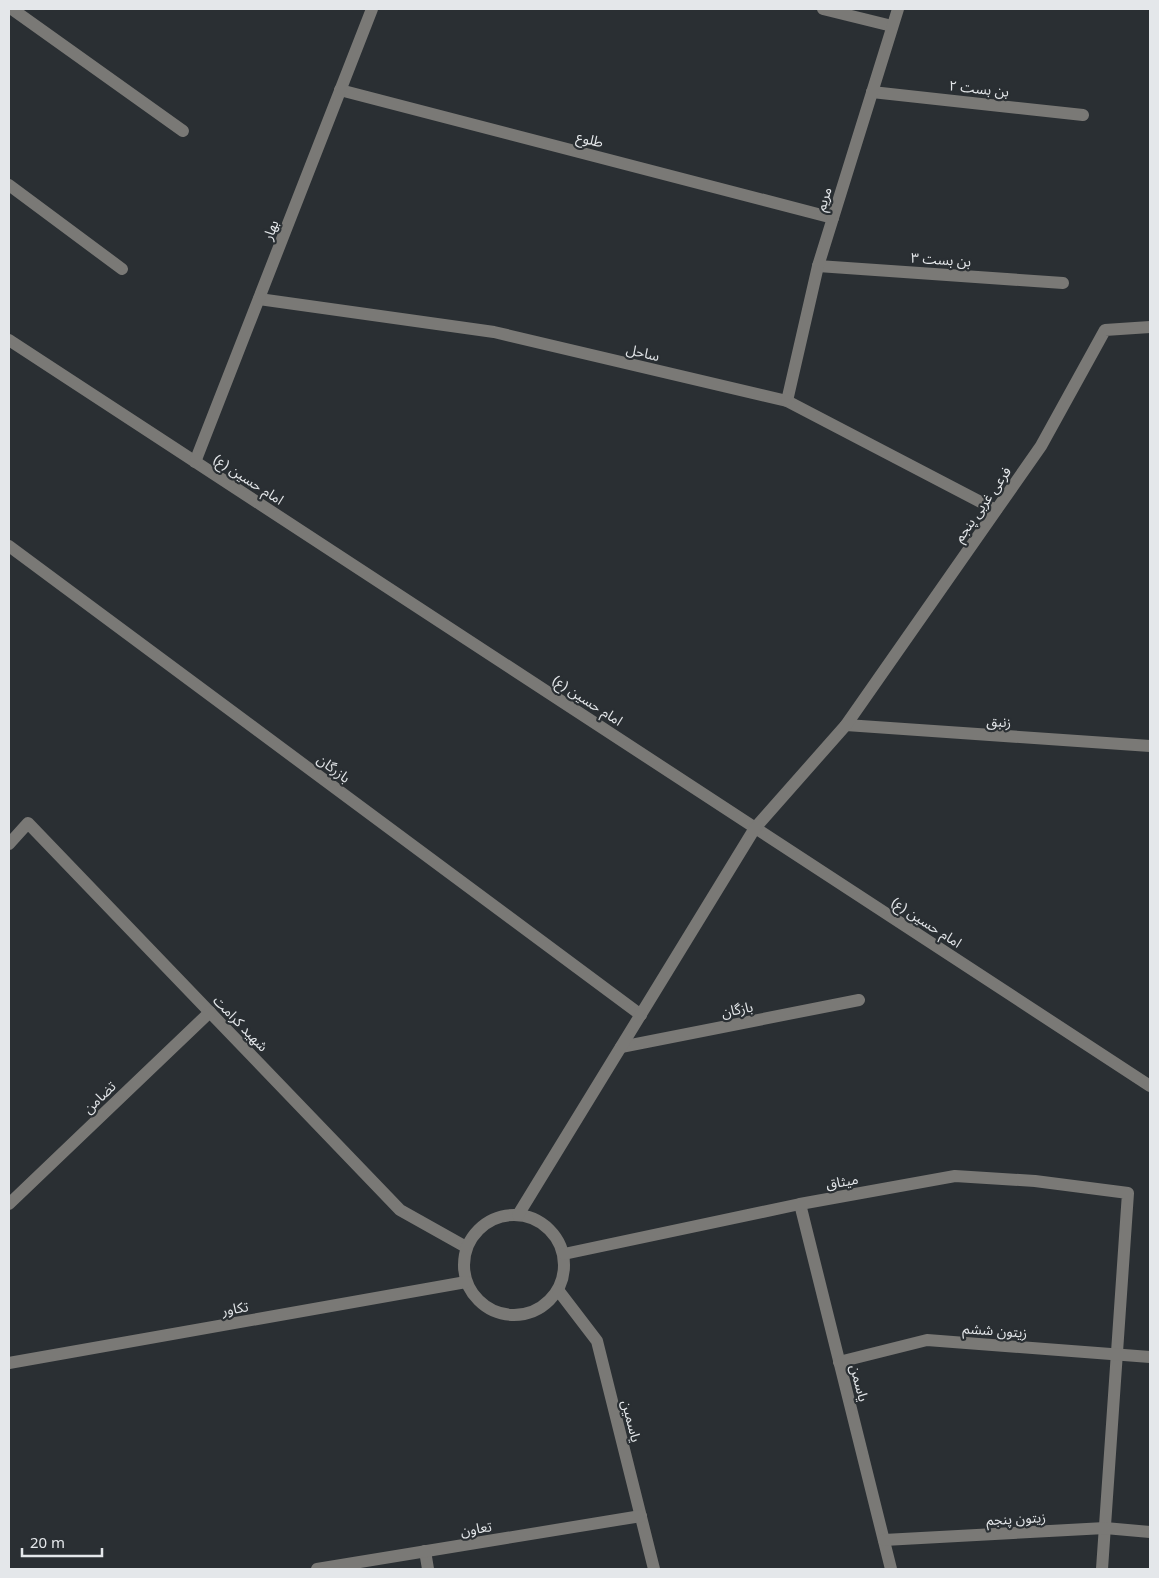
<svg xmlns="http://www.w3.org/2000/svg" width="1159" height="1578" font-family="'Noto Sans','Noto Sans Arabic',sans-serif">
<style>
.lines{fill:none;stroke-linecap:round;stroke-linejoin:round}
.minor{stroke:#7a7976;stroke-width:12}
.labels{text-anchor:middle;dominant-baseline:central;stroke-width:4.5;stroke-linejoin:round;paint-order:stroke}
.street-label{font-size:14px;fill:#e4e7ea;stroke:#2a2f33}
</style>
<rect width="100%" height="100%" fill="#2a2f33"/>
<g class="lines">
<g class="minor">
<polyline points="12,9 183,131"/>
<polyline points="823,9 892,26"/>
<polyline points="340,90 833,218"/>
<polyline points="872,92 1083,115"/>
<polyline points="9,185 122,269"/>
<polyline points="818,266 1063,283"/>
<polyline points="259,299 494,332 787,401 996,510"/>
<polyline points="9,340 1150,1086"/>
<polyline points="787,401 818,266 898,9"/>
<polyline points="195,462 372,9"/>
<polyline points="9,546 641,1015"/>
<polyline points="846,725 1150,746"/>
<polyline points="9,844 28,823 400,1210 466,1247"/>
<polyline points="621,1047 859,1000"/>
<polyline points="9,1204 210,1012"/>
<polyline points="800,1204 891,1569"/>
<circle cx="514" cy="1265" r="50"/>
<polyline points="518,1215 755,828 846,725 1041,446 1105,330 1150,327"/>
<polyline points="564,1254 800,1204 955,1176 1035,1181 1128,1193 1102,1569"/>
<polyline points="558,1290 597,1341 654,1569"/>
<polyline points="839,1362 927,1340 1150,1357"/>
<polyline points="9,1363 466,1282"/>
<polyline points="884,1540 1105,1528 1150,1532"/>
<polyline points="425,1551 428,1569"/>
<polyline points="317,1569 641,1516"/>
</g>
</g>
<g class="labels">
<g class="street-label">
<text transform="translate(979 88) rotate(6)">بن بست ۲</text>
<text transform="translate(590 139) rotate(14)">طلوع</text>
<text transform="translate(823 199) rotate(-73)">مریم</text>
<text transform="translate(270 230) rotate(-69)">بهار</text>
<text transform="translate(941 259) rotate(4)">بن بست ۳</text>
<text transform="translate(643 352) rotate(13)">ساحل</text>
<text transform="translate(249 479) rotate(33)">امام حسین (ع)</text>
<text transform="translate(982 504) rotate(-55)">فرعی غربی پنجم</text>
<text transform="translate(588 700) rotate(33)">امام حسین (ع)</text>
<text transform="translate(999 721) rotate(4)">زنبق</text>
<text transform="translate(334 768) rotate(37)">بازرگان</text>
<text transform="translate(927 922) rotate(33)">امام حسین (ع)</text>
<text transform="translate(737 1009) rotate(-11)">بازگان</text>
<text transform="translate(241 1023) rotate(46)">شهید کرامت</text>
<text transform="translate(99 1097) rotate(-44)">تضامن</text>
<text transform="translate(842 1181) rotate(-10)">میثاق</text>
<text transform="translate(235 1308) rotate(-10)">تکاور</text>
<text transform="translate(995 1330) rotate(4)">زیتون ششم</text>
<text transform="translate(860 1383) rotate(76)">یاسمن</text>
<text transform="translate(632 1421) rotate(76)">یاسمین</text>
<text transform="translate(1016 1518) rotate(-3)">زیتون پنجم</text>
<text transform="translate(476 1528) rotate(-9)">تعاون</text>
</g>
</g>
<rect width="1159" height="1578" fill="none" stroke="#e4e7ea" stroke-width="20"/>
<path d="M22 1548v8h80v-8" fill="none" stroke="#e4e7ea" stroke-width="2.5"/>
<text x="30" y="1548" font-size="15" fill="#e4e7ea" stroke="#2a2f33" stroke-width="4" paint-order="stroke">20 m</text>
</svg>
